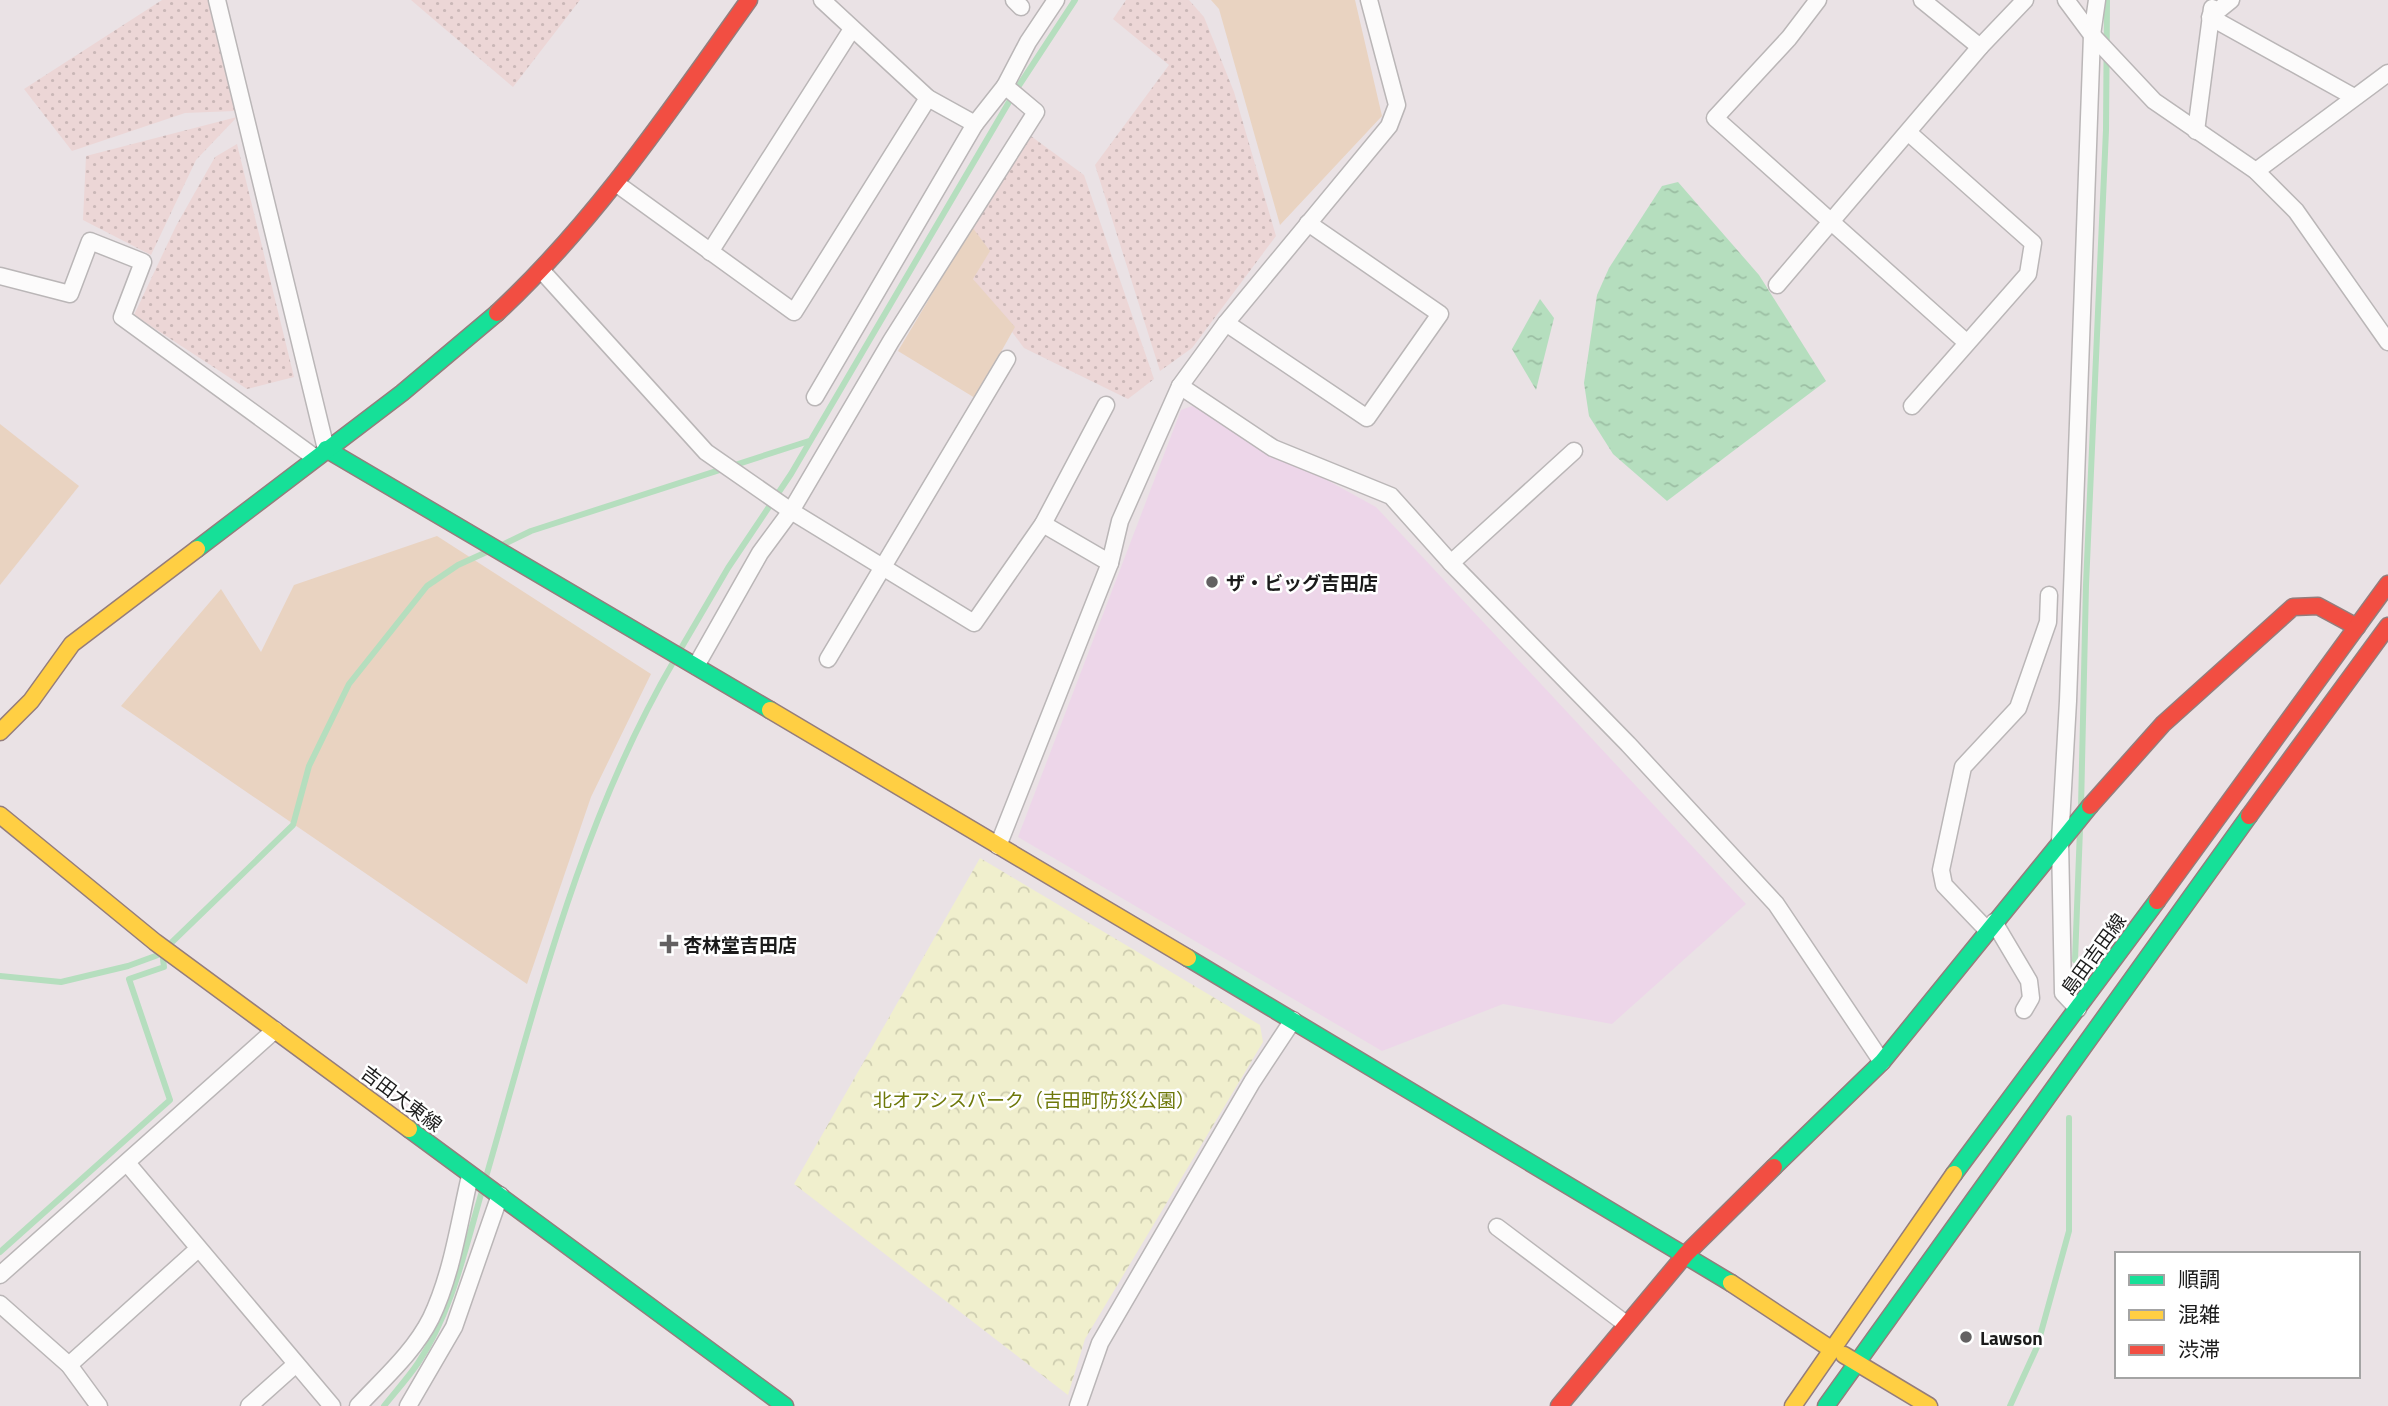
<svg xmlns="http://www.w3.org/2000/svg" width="2388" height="1406" font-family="'Titillium Web','Noto Sans JP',sans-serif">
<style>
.commercial{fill:#edd6e9}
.farmland{fill:url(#farmland-dots)}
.grass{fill:#e9d3c1}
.park{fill:url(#park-crowns)}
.water{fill:url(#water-ripples)}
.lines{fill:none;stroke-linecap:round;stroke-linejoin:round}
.stream{stroke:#b5debe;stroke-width:6}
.street-casing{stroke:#bab6b7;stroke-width:19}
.fast-casing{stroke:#947d7c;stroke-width:19}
.slow-casing{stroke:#947d7c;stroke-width:19}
.jam-casing{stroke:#947d7c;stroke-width:19}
.street{stroke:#fcfbfb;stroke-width:16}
.fast{stroke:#16e098;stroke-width:16}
.slow{stroke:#ffcf43;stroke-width:16}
.jam{stroke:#f24e42;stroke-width:16}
.poi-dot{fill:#636162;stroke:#fff;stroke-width:2.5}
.labels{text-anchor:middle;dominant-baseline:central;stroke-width:5;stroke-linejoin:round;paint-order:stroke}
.poi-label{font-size:19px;font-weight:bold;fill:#1b1b1b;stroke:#fff;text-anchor:start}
.street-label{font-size:19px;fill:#1b1b1b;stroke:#fff}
.park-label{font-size:19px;fill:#6e7809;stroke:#fff}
</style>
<defs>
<pattern id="farmland-dots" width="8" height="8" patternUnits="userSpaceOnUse" patternTransform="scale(1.75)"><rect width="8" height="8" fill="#ecd6d6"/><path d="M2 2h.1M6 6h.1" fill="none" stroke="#cab7b7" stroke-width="1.8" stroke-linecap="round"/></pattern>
<pattern id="park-crowns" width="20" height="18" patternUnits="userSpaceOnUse" patternTransform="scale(1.75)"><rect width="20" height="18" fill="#f0efcd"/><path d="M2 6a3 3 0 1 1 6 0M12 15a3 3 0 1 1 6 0" fill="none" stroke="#cdccaf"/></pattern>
<pattern id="water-ripples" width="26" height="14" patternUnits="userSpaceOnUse" patternTransform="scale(1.75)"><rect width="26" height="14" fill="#b5debe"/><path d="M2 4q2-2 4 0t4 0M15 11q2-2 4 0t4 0" fill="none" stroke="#9bbea3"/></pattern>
</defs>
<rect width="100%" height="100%" fill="#eae2e5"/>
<polygon class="commercial" points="1192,406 1376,507 1746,904 1612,1024 1503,1004 1382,1051 1018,837 1181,410"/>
<g class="farmland">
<polygon points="162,0 208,0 235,111 185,113 72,151 24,89"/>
<polygon points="411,0 580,0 513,87"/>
<polygon points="1126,0 1189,0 1204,17 1234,92 1276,236 1192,348 1160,371 1095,165 1169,65 1113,19"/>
<polygon points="237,117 196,160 151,255 83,220 86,156"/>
<polygon points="1024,131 1084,175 1154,379 1128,399 1024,348 973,279 972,227"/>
<polygon points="237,144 294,377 247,389 134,315 176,226 215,157"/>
</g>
<g class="grass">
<polygon points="1211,0 1355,0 1382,116 1280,225 1219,9"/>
<polygon points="972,227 990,251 973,279 1015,327 975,398 898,351"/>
<polygon points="0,424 79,486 0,585"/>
<polygon points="437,536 651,674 591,797 527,984 121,706 221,589 261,652 294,585"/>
</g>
<polygon class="park" points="980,858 1260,1025 1263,1042 1085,1339 1068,1395 794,1184"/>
<g class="water">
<polygon points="1678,182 1759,275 1826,381 1667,501 1613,454 1589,416 1584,383 1597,295 1609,268 1662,186"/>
<polygon points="1540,299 1554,318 1536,390 1512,349"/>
</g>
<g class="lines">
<g class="stream">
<polyline points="504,544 531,531 809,441"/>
<polyline points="680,650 728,568 791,474 1016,90 1075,0"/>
<polyline points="2081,808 2086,585 2106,130 2107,0"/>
<polyline points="169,945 293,825 309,766 349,684 427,586 458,565 491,550"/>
<polyline points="2075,960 2080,829"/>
<polyline points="0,976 61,982 128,966 158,955"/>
<path d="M486 1177C537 1001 581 819 675 659"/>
<polyline points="0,1252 170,1100 129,979 164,967 163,959"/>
<path d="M384 1406C395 1392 408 1378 418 1363 452 1312 465 1249 482 1191"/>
<polyline points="2010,1406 2037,1347 2069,1231 2069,1118"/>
</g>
<g class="street-casing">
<g id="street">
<polyline points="217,0 326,449"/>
<polyline points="1014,0 1021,7"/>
<polyline points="1818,0 1789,38 1715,118 1966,342"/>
<polyline points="1922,0 1980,47"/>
<polyline points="2066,0 2092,35 2154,101 2256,171 2296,211 2388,342"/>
<polyline points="2231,0 2210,17 2354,97"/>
<polyline points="1005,86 1028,42 1056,0"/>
<polyline points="2196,131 2212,8"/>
<polyline points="1909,133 2033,243 2028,274 1912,406"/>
<polyline points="2256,171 2388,73"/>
<polyline points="617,184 794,312 928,98"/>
<polyline points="710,252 852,29"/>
<polyline points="542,271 706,452 791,511 974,623 1043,524 1106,405"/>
<polyline points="0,276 70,294 90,241 143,262 122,317 314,457"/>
<polyline points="1777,285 1980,47 2025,0"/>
<polyline points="1226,323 1367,418 1440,314 1308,223"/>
<polyline points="1180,386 1273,448 1391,496 1451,563 1574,451"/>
<polyline points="815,397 975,124 928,98 822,0"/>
<polyline points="1043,524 1110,563 1120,521 1180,386 1226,323 1389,126 1397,105 1369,0"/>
<polyline points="1451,563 1628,744 1776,904 1882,1062"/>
<polyline points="828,659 1007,359"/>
<polyline points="696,666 760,553 791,511 891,341 1036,112 1005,86 975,124"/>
<polyline points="998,846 1110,563"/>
<polyline points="1994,922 2029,981 2031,998 2024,1010"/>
<polyline points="1988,931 1944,885 1941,870 1963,767 2018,708 2048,622 2049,595"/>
<polyline points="2078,1009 2063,993 2060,841 2068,701 2092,35 2097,0"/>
<polyline points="127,1163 332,1406"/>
<polyline points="1497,1227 1626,1324"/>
<polyline points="0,1275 275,1030"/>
<polyline points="0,1304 69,1365 99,1406"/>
<polyline points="69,1365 198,1249"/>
<polyline points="249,1406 296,1364"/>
<path d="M358 1406C384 1378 414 1352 431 1318 452 1274 459 1223 470 1176"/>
<polyline points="408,1406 454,1327 500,1195"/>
<polyline points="1078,1406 1100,1343 1252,1082 1293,1020"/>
</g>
</g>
<g class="fast-casing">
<g id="fast">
<polyline points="326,449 770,710"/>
<polyline points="197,549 402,393 497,313"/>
<polyline points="1188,958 1731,1283"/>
<polyline points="409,1129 785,1406"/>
<polyline points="1774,1167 1882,1062 2090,806"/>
<polyline points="1954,1174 2157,901"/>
<polyline points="1826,1406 2249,816"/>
</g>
</g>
<g class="slow-casing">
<g id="slow">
<polyline points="770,710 1188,958"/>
<polyline points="0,732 31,701 72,644 197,549"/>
<polyline points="0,815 155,942 409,1129"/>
<polyline points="1731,1283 1831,1349"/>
<polyline points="1844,1355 1929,1406"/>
<polyline points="1793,1406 1954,1174"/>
</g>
</g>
<g class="jam-casing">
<g id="jam">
<path d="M497 313C596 221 671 109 749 0"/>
<polyline points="2090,806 2163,724 2293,607 2318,606 2357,627"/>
<polyline points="2249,816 2388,626"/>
<polyline points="2157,901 2388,584"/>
<polyline points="1559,1406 1686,1254 1774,1167"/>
</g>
</g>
<use href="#street" class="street"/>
<use href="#fast" class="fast"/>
<use href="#slow" class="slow"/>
<use href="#jam" class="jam"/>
</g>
<g class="poi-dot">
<circle cx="1212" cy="582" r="7"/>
<path d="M665.5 933.5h7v7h7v7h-7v7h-7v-7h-7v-7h7z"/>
<circle cx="1966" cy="1337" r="7"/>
</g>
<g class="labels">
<g class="poi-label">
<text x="1226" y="582">ザ・ビッグ吉田店</text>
<text x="683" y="944">杏林堂吉田店</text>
<text x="1980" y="1337">Lawson</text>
</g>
<g class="street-label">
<text transform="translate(2093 954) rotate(-54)">島田吉田線</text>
<text transform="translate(402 1098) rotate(37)">吉田大東線</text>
</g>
<g class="park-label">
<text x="1034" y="1099">北オアシスパーク（吉田町防災公園）</text>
</g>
</g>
<rect x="2115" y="1252" width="245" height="126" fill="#ffffff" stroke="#a4a4a4" stroke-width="2"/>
<rect x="2129" y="1275" width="35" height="10" fill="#16e098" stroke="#a4a4a4" stroke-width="2"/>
<text x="2178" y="1287" font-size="21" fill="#1b1b1b">順調</text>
<rect x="2129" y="1310" width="35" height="10" fill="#ffcf43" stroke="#a4a4a4" stroke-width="2"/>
<text x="2178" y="1322" font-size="21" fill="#1b1b1b">混雑</text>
<rect x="2129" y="1345" width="35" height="10" fill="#f24e42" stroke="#a4a4a4" stroke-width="2"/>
<text x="2178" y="1357" font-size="21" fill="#1b1b1b">渋滞</text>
</svg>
